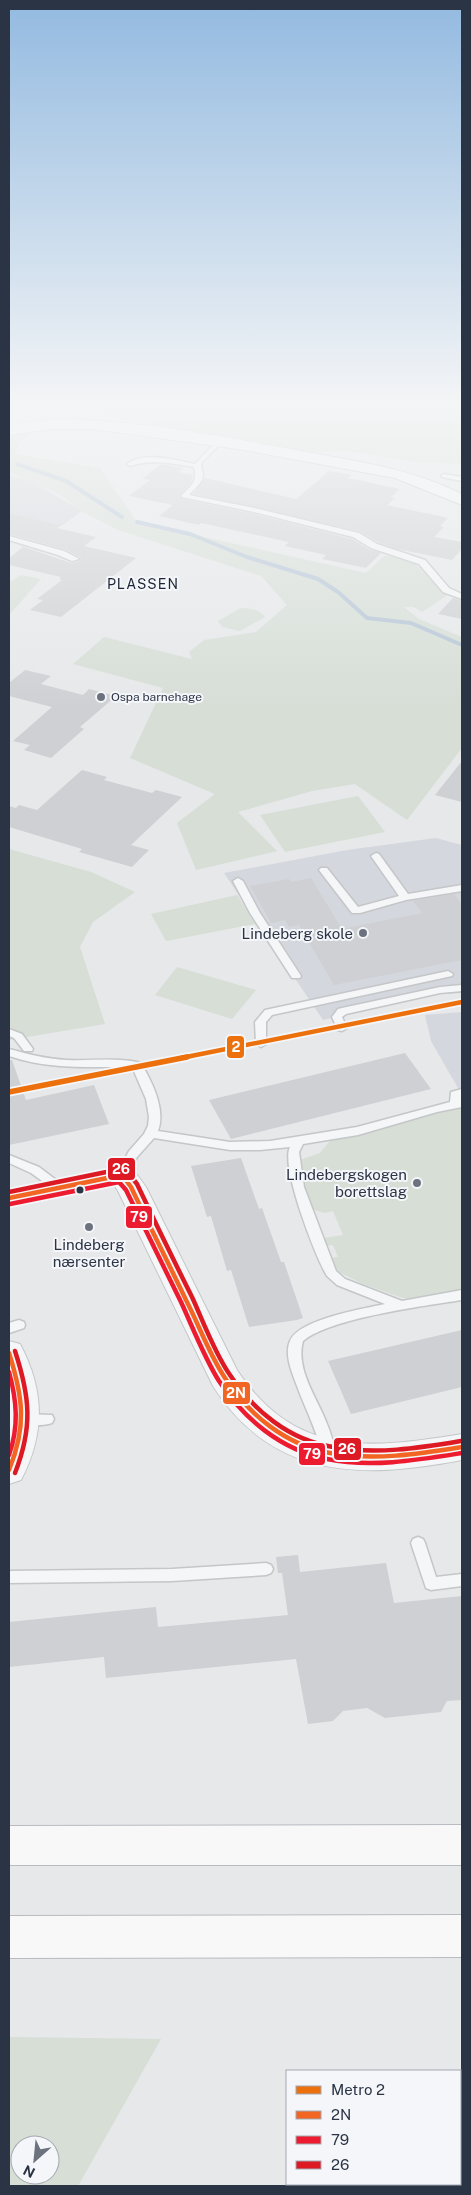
<svg xmlns="http://www.w3.org/2000/svg" width="471" height="2195" font-family="'Public Sans',sans-serif">
<style>
.built{fill:#d4d7dd}
.green{fill:#d6ded6;fill-rule:evenodd}
.lines{fill:none;stroke-linecap:round;stroke-linejoin:round}
.stream{stroke:#b4c4d5;stroke-width:4}
.building{fill:#ced0d3}
.service-casing{stroke:#c4c6c8;stroke-width:3}
.tertiary-casing{stroke:#c4c6c8;stroke-width:2}
.motorway-casing{stroke:#b8bbbf;stroke-width:2}
.service{fill:#f5f6f7;fill-rule:evenodd}
.tertiary{fill:#f5f6f7;fill-rule:evenodd}
.motorway{fill:#f8f8f8;fill-rule:evenodd}
.bus-1-casing{stroke:#f4f6f9;stroke-width:8}
.bus-2-casing{stroke:#f4f6f9;stroke-width:8}
.bus-3-casing{stroke:#f4f6f9;stroke-width:8}
.bus-1{stroke:#f26522;stroke-width:4.5}
.bus-2{stroke:#ed1b2f;stroke-width:4.5}
.bus-3{stroke:#dd1923;stroke-width:4.5}
.metro-1-far1-casing{stroke:#f4f6f9;stroke-width:8}
.metro-1-casing{stroke:#f4f6f9;stroke-width:9}
.metro-1-far1{stroke:#ec700c;stroke-width:4.5}
.metro-1{stroke:#ec700c;stroke-width:5.5}
.poi-dot{fill:#6c737f;stroke:#f4f6f9;stroke-width:2}
.bus-dot{fill:#2b3445;stroke:#f4f6f9;stroke-width:2}
.labels{text-anchor:middle;dominant-baseline:central;stroke-width:4;stroke-linejoin:round;paint-order:stroke}
.far-poi-label{font-size:12px;fill:#2b3445;stroke:#f4f6f9;text-anchor:start}
.far-neighbourhood-label{font-size:14px;letter-spacing:1px;fill:#1d2536;stroke:#f4f6f9}
.poi-label{font-size:15px;fill:#2b3445;stroke:#f4f6f9;text-anchor:end}
.line-badge{stroke:#f4f6f9;stroke-width:2}
.badge-label{font-size:14px;text-anchor:middle;font-weight:bold;fill:#fff}
</style>
<rect width="100%" height="100%" fill="#e6e8ea"/>
<g class="built">
<polygon points="9,475 29,480 82,511 63,525 9,513"/>
<polygon points="436,838 462,845 462,993 436,994 323,1020 224,873 347,850"/>
<polygon points="462,1012 462,1095 431,1041 425,1015"/>
</g>
<g class="green">
<polygon points="91,402 462,402 462,464 417,462 347,451 305,452 109,416"/>
<path d="M35 430 19 443 15 454 100 468 137 522 366 573 384 556C423 556 420 576 448 595L422 612 414 607H404L419 619 462 637V748L407 820 355 784 312 791 238 812 277 851 196 870 177 823 215 794 130 758 163 688 73 664 104 637 192 659 189 652 204 640 256 632 287 605 261 576 118 530 81 511 59 494 9 472V435Z"/>
<polygon points="21,575 41,579 9,615 9,583"/>
<path d="M241 608C254 609 258 609 265 617L240 631 222 627 218 621Z"/>
<polygon points="358,796 385,832 285,852 260,815"/>
<polygon points="9,849 91,872 135,892 93,922 80,947 105,1024 9,1040 9,946 10,944 9,944"/>
<polygon points="237,895 255,924 166,941 151,914"/>
<polygon points="177,967 256,990 232,1019 155,995"/>
<polygon points="462,1106 462,1290 413,1299 403,1298 363,1284 339,1272 330,1258 338,1257 333,1245 325,1246 323,1238 343,1235 333,1211 324,1213 312,1209 301,1180 307,1180 306,1175 300,1175 300,1160 320,1153 330,1141"/>
<path d="M9 2037 161 2039 78 2186H9ZM20 2145H50V2175H20Z"/>
</g>
<g class="lines">
<g class="stream">
<polyline points="17,464 66,481 122,517"/>
<polyline points="137,522 190,534 247,557 318,579 338,592 367,618 411,623 462,645"/>
</g>
</g>
<g class="building">
<polygon points="161,464 184,468 179,472 193,475 191,482 181,494 182,499 254,514 352,539 370,550 381,553 366,568 322,559 326,555 285,546 289,542 201,523 199,525 159,516 173,505 129,496 150,480 142,479"/>
<polygon points="329,471 352,475 348,478 400,489 391,497 395,498 387,505 448,518 440,526 444,527 434,537 462,542 462,549 452,560 397,549 378,542 359,531 193,494 205,478 296,499"/>
<polygon points="9,513 62,525 57,528 96,537 84,546 136,558 61,617 30,610 43,600 37,599 62,580 59,579 61,577 9,565 9,558 23,547 20,547 21,546 71,563 80,561 81,558 64,549 9,534"/>
<polygon points="453,598 462,601 462,619 438,614"/>
<polygon points="25,670 51,676 41,684 83,695 89,689 116,696 80,727 84,729 51,758 24,750 30,745 13,741 52,707 9,696 9,683"/>
<polygon points="462,761 462,802 435,795"/>
<polygon points="82,770 107,777 104,780 152,793 156,790 182,797 131,845 149,850 132,867 79,852 82,849 9,827 9,806 16,808 19,805 37,810"/>
<polygon points="311,878 342,929 422,913 413,901 454,894 462,905 462,960 334,985 299,925 289,927 285,920 271,923 250,886 289,879 291,882"/>
<polygon points="405,1053 431,1089 231,1139 209,1100"/>
<polygon points="9,1060 12,1060 26,1100 94,1085 109,1124 9,1145"/>
<polygon points="241,1158 259,1209 262,1208 281,1262 284,1262 303,1318 297,1320 249,1327 231,1270 227,1271 211,1216 207,1217 191,1166"/>
<polygon points="462,1330 462,1387 351,1414 328,1361"/>
<polygon points="298,1555 300,1572 386,1563 394,1603 462,1596 462,1700 447,1701 441,1712 385,1718 367,1708 343,1711 333,1721 308,1724 296,1659 106,1678 104,1657 9,1667 9,1622 156,1607 158,1627 288,1615 282,1573 278,1573 276,1557"/>
</g>
<g class="lines">
<g class="service-casing">
<g id="service">
<path d="M218 440 223 441 202 462C200 468 202 468 203 474 204 482 194 489 189 495L254 508 359 533 377 544 425 560 449 588 462 594V599L443 592 419 564 371 548 353 537 254 512 182 497V495C191 485 198 482 194 467 172 463 151 459 130 466L127 464C144 451 175 460 195 464Z"/>
<polygon points="444,474 462,477 462,481 442,477 441,476"/>
<polygon points="9,536 64,551 79,559 72,561 58,555 9,540"/>
<polygon points="376,853 379,854 408,894 462,885 462,891 406,900 360,913 352,913 319,870 321,868 327,868 358,907 399,896 371,856"/>
<polygon points="238,878 243,881 260,913 301,976 300,978 292,978 250,913 233,881"/>
<polygon points="448,971 453,974 452,976 272,1015 266,1022 266,1044 261,1047 256,1044 255,1022 265,1010"/>
<polygon points="462,985 462,991 440,993 346,1014 342,1017 347,1028 342,1031 338,1030 332,1017 338,1009 342,1008 440,987"/>
<polygon points="9,1029 22,1034 33,1049 32,1051 24,1051 14,1038 9,1036"/>
<path d="M9 1049C28 1054 46 1059 67 1060 92 1061 117 1057 141 1063 152 1082 166 1109 158 1131L230 1142 270 1141 357 1127 450 1102 451 1092 462 1089V1107L437 1112 358 1135 303 1144 299 1152 304 1187 336 1271 345 1279 402 1301 462 1290V1300C424 1306 330 1318 303 1341 295 1370 318 1399 327 1424 331 1433 333 1442 335 1451L333 1455 328 1457 323 1455 321 1451C316 1428 305 1408 297 1386 292 1373 284 1354 290 1341 299 1319 363 1309 385 1304L337 1285 327 1276C315 1256 280 1165 290 1147L260 1150H230L154 1138 137 1157 126 1178 9 1202V1194L49 1186 31 1173 9 1163V1155L39 1167 60 1183 118 1172 129 1151 144 1134 148 1126 149 1117 146 1099 133 1069 125 1067C85 1067 47 1069 9 1056Z"/>
<polygon points="19,1320 24,1322 25,1325 24,1328 9,1333 9,1323"/>
<path d="M24 1414 52 1415 54 1419 52 1423C43 1426 28 1426 19 1423L17 1419 19 1415Z"/>
<polygon points="418,1537 423,1539 425,1543 436,1577 462,1574 462,1586 431,1590 426,1588 411,1543 413,1539"/>
<polygon points="266,1563 271,1565 273,1569 271,1573 266,1575 172,1581 9,1583 9,1571 172,1569"/>
</g>
</g>
<g class="tertiary-casing">
<g id="tertiary">
<path d="M51 419C132 419 215 435 295 450 354 461 407 467 462 494V505L395 478 238 449 93 429H51L9 435V425Z"/>
<path d="M122 1165 132 1168 146 1187 237 1370C295 1458 370 1449 462 1434V1460C363 1479 273 1480 213 1386L118 1191 108 1175 112 1168Z"/>
<path d="M9 1341 20 1344C45 1391 45 1434 21 1480L9 1484Z"/>
</g>
</g>
<g class="motorway-casing">
<g id="motorway">
<polygon points="462,1825 462,1865 9,1865 9,1826"/>
<polygon points="462,1915 462,1957 9,1958 9,1916"/>
</g>
</g>
<use href="#service" class="service"/>
<use href="#tertiary" class="tertiary"/>
<use href="#motorway" class="motorway"/>
<g class="bus-1-casing">
<g id="bus-1">
<path d="M122 1175 131 1187C149 1225 168 1262 186 1300 199 1325 209 1354 225 1378 249 1415 286 1445 330 1453 374 1461 418 1454 462 1447"/>
<polyline points="9,1198 122,1175"/>
<path d="M9 1353C23 1397 27 1426 9 1470"/>
</g>
</g>
<g class="bus-2-casing">
<g id="bus-2">
<path d="M10 1204 119 1182 126 1190C144 1227 163 1265 181 1302 193 1328 204 1357 219 1381 244 1419 281 1450 327 1459 371 1468 418 1460 462 1453"/>
<path d="M9 1372C17 1401 19 1427 9 1455"/>
</g>
</g>
<g class="bus-3-casing">
<g id="bus-3">
<path d="M9 1192 121 1169 126 1170 137 1184C155 1222 173 1259 192 1297 203 1321 215 1354 230 1375 254 1411 289 1440 333 1447 375 1455 419 1448 461 1441"/>
<path d="M15 1351C30 1397 33 1427 15 1473"/>
</g>
</g>
<use href="#bus-1" class="bus-1"/>
<use href="#bus-2" class="bus-2"/>
<use href="#bus-3" class="bus-3"/>
<g class="metro-1-far1-casing">
<polyline id="metro-1-far1" points="181,1058 462,1002"/>
</g>
<g class="metro-1-casing">
<polyline id="metro-1" points="9,1092 187,1057"/>
</g>
<use href="#metro-1-far1" class="metro-1-far1"/>
<use href="#metro-1" class="metro-1"/>
</g>
<linearGradient id="sky" x2="0" y2="1"><stop stop-color="#93bae0"/><stop offset="0.57" stop-color="#f4f5f6"/><stop offset="1" stop-color="#f4f5f6" stop-opacity="0"/></linearGradient>
<rect width="471" height="709" fill="url(#sky)"/>
<g class="poi-dot">
<circle cx="101" cy="697" r="5"/>
<circle cx="363" cy="933" r="5"/>
<circle cx="417" cy="1183" r="5"/>
<circle cx="89" cy="1227" r="5"/>
</g>
<circle class="bus-dot" cx="80" cy="1190" r="4.5"/>
<g class="labels">
<g class="far-poi-label">
<text x="111" y="697">Ospa barnehage</text>
</g>
<g class="far-neighbourhood-label">
<text x="143" y="584">PLASSEN</text>
</g>
<g class="poi-label">
<text x="353" y="933">Lindeberg skole</text>
<text x="407" y="1174">Lindebergskogen<tspan x="407" dy="17">borettslag</tspan></text>
<text x="89" y="1244" text-anchor="middle">Lindeberg<tspan x="89" dy="17">nærsenter</tspan></text>
</g>
</g>
<g class="line-badge">
<rect x="226" y="1035" width="19" height="24" rx="5" fill="#ec700c"/>
<rect x="107" y="1157" width="29" height="24" rx="5" fill="#dd1923"/>
<rect x="125" y="1205" width="28" height="24" rx="5" fill="#ed1b2f"/>
<rect x="222" y="1381" width="29" height="24" rx="5" fill="#f26522"/>
<rect x="333" y="1437" width="29" height="24" rx="5" fill="#dd1923"/>
<rect x="298" y="1442" width="28" height="24" rx="5" fill="#ed1b2f"/>
</g>
<g class="badge-label">
<text x="236" y="1052">2</text>
<text x="121" y="1174">26</text>
<text x="139" y="1222">79</text>
<text x="236" y="1398">2N</text>
<text x="347" y="1454">26</text>
<text x="312" y="1459">79</text>
</g>
<rect width="471" height="2195" fill="none" stroke="#2b3445" stroke-width="20"/>
<rect x="286" y="2070" width="175" height="115" fill="#f4f6f9" stroke="#a4a8b1"/>
<rect x="296" y="2086" width="25" height="8" fill="#ec700c" stroke="#a4a8b1"/>
<text x="331" y="2095" font-size="15" fill="#2b3445">Metro 2</text>
<rect x="296" y="2111" width="25" height="8" fill="#f26522" stroke="#a4a8b1"/>
<text x="331" y="2120" font-size="15" fill="#2b3445">2N</text>
<rect x="296" y="2136" width="25" height="8" fill="#ed1b2f" stroke="#a4a8b1"/>
<text x="331" y="2145" font-size="15" fill="#2b3445">79</text>
<rect x="296" y="2161" width="25" height="8" fill="#dd1923" stroke="#a4a8b1"/>
<text x="331" y="2170" font-size="15" fill="#2b3445">26</text>
<g transform="translate(35 2160) rotate(207)"><circle r="24" fill="#f4f6f9" stroke="#a4a8b1"/>
<path d="M0-4L9 19L0 12L-9 19Z" fill="#6c737f"/>
<text y="-8" font-size="14" font-weight="bold" text-anchor="middle" fill="#2b3445">N</text>
</g>
</svg>
